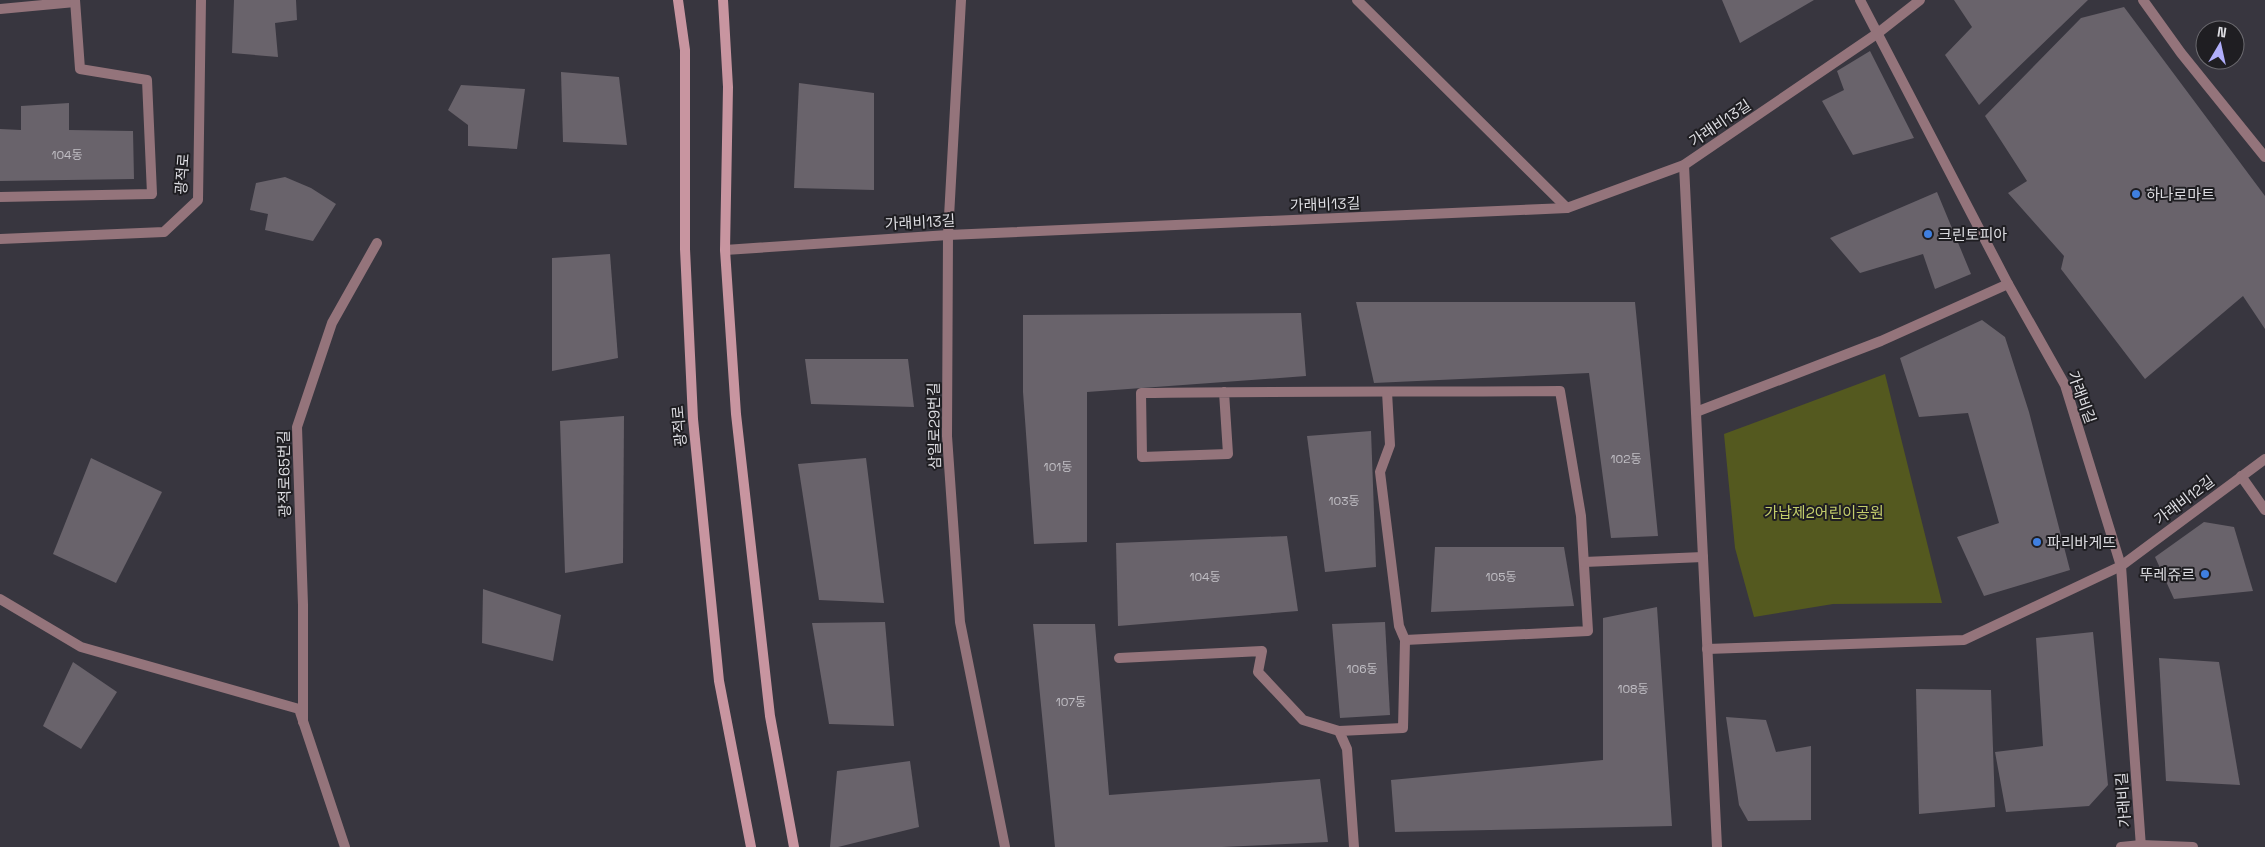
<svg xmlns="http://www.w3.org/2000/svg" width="2265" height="847" font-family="'Space Grotesk','Noto Sans KR',sans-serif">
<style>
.green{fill:#54591f}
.building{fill:#69636b}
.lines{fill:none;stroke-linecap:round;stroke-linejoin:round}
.service{stroke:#94747b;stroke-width:10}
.minor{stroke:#94747b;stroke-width:10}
.secondary{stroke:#c895a0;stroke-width:10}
.shop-dot{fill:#3f7fe0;stroke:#1f1e22;stroke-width:2}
.labels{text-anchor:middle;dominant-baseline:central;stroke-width:4;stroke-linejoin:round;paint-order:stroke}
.number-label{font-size:12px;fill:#c0bec4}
.street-label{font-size:15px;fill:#dddde2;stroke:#1f1e22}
.poi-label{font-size:15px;fill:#dddde2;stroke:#1f1e22;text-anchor:start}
.park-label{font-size:15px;fill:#c3cd6b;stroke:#1f1e22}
</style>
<rect width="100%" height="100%" fill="#38363f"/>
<polygon class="green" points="1885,374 1942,603 1833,604 1754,617 1735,548 1724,434"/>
<g class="building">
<polygon points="234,0 296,0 297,20 275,23 278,57 232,53"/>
<polygon points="1722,0 1814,0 1740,43"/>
<polygon points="1954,0 2088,0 1979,105 1945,55 1972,27"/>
<polygon points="2124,7 2265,196 2265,329 2243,296 2145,379 2061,269 2064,256 2008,193 2027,181 1985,116 2081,18"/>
<polygon points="1870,51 1914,138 1853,155 1822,101 1844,90 1837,71"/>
<polygon points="561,72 619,77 627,145 563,142"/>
<polygon points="799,83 874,93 874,190 794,188"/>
<polygon points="461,85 525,89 517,149 468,146 468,125 448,110"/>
<polygon points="69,103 69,130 133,131 134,179 0,181 0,129 21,130 21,106"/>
<polygon points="285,177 311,188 336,204 313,241 265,230 268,214 250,210 256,183"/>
<polygon points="1937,192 1971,274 1935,289 1923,254 1860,273 1830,238"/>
<polygon points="610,254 618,358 552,371 552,258"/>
<polygon points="1356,302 1635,302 1658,536 1611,538 1589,373 1374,383"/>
<polygon points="1301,313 1306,376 1087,392 1087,542 1034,544 1023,392 1023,315"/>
<polygon points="1982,320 2005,337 2029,412 2070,570 1984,596 1957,537 1999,523 1968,413 1919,417 1900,358"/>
<polygon points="805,359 908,359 914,407 811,404"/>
<polygon points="624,416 623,563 565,573 560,421"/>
<polygon points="1371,431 1376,567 1325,572 1307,436"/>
<polygon points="91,458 162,492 116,583 53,554"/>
<polygon points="866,458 884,603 819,600 798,464"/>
<polygon points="2204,522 2234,527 2253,591 2174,599 2155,557"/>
<polygon points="1287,536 1298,611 1118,626 1116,543"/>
<polygon points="1435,547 1564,547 1574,606 1431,612"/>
<polygon points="483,589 561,615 553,661 482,643"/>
<polygon points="1657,607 1672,826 1395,832 1391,780 1603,760 1603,618"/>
<polygon points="885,622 894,726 829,724 812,623"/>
<polygon points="1385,622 1390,715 1340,718 1332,624"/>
<polygon points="1033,624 1095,624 1109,795 1320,779 1328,842 1222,847 1055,847"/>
<polygon points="2093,632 2108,785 2089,806 2006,812 1995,752 2043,746 2036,638"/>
<polygon points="2159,658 2219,662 2240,785 2166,781"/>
<polygon points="73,662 117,692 81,749 43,726"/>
<polygon points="1916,689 1991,690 1995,807 1919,814"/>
<polygon points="1726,717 1766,720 1776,752 1811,746 1811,820 1748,821 1739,805"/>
<polygon points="910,761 919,827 838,847 830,847 837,771"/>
</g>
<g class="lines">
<g class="service">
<polyline points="0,9 75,2"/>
<polyline points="0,197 152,194 147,80 80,69 75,0"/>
<path d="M1224 392 1228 454 1142 457 1141 393C1281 391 1420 392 1560 391L1581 516 1588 631 1405 640"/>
<polyline points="1584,562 1703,557"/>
<polyline points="1119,658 1262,651 1258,672 1303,720 1339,731"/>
<polyline points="1354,847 1347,749 1339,731 1403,728 1405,640 1399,626 1380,472 1390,445 1387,392"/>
</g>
<g class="minor">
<polyline points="961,0 948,235 947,436 960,622 1005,847"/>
<polyline points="1357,0 1567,208"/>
<polyline points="1860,0 2008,284 2065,385 2121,566 2141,847"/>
<polyline points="2143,0 2181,53 2265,157"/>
<polyline points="1684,165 1717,847"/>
<polyline points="0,239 164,232 198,200 201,0"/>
<polyline points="725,250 948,235 1567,208 1684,165 1878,33 1920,0"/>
<polyline points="1696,412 1881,341 2008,284"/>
<polyline points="2241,476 2265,510"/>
<polyline points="0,599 81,647 299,709 345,847"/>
<polyline points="1707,649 1964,640 2121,566 2265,459"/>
<polyline points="303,722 303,605 297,427 332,323 377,243"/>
<polyline points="2121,847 2141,845 2193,847"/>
</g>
<g class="secondary">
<polyline points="678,0 685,50 685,249 693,419 719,681 751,847"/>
<polyline points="723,0 728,87 725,250 736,414 770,716 794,847"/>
</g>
</g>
<g class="shop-dot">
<circle cx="2136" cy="194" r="5"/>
<circle cx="1928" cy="234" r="5"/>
<circle cx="2037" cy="542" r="5"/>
<circle cx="2205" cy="574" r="5"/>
</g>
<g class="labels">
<g class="number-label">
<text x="67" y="155">104동</text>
<text x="1626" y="459">102동</text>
<text x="1058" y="467">101동</text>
<text x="1344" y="501">103동</text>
<text x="1205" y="577">104동</text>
<text x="1501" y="577">105동</text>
<text x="1362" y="669">106동</text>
<text x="1633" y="689">108동</text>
<text x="1071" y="702">107동</text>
</g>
<g class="street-label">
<text transform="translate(1720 123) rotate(-34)">가래비13길</text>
<text transform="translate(182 174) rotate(-86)">광적로</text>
<text transform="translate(1325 204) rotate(-2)">가래비13길</text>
<text transform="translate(920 222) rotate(-3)">가래비13길</text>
<text transform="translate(2082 397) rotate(70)">가래비길</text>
<text transform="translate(679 426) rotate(-95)">광적로</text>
<text transform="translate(934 426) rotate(-91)">삼일로29번길</text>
<text transform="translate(284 474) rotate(-91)">광적로65번길</text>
<text transform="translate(2184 500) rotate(-37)">가래비12길</text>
<text transform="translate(2123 800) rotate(-94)">가래비길</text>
</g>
<g class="poi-label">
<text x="2146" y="194">하나로마트</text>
<text x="1938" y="234">크린토피아</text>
<text x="2047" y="542">파리바게뜨</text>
<text x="2195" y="574" text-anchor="end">뚜레쥬르</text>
</g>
<g class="park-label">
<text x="1824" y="512">가납제2어린이공원</text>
</g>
</g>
<g transform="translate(2220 45) rotate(9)"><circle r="24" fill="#1f1e22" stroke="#6b6a6f"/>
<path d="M0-4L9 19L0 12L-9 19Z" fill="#b0aefa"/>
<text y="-8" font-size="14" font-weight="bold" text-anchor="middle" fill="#dddde2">N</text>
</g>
</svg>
